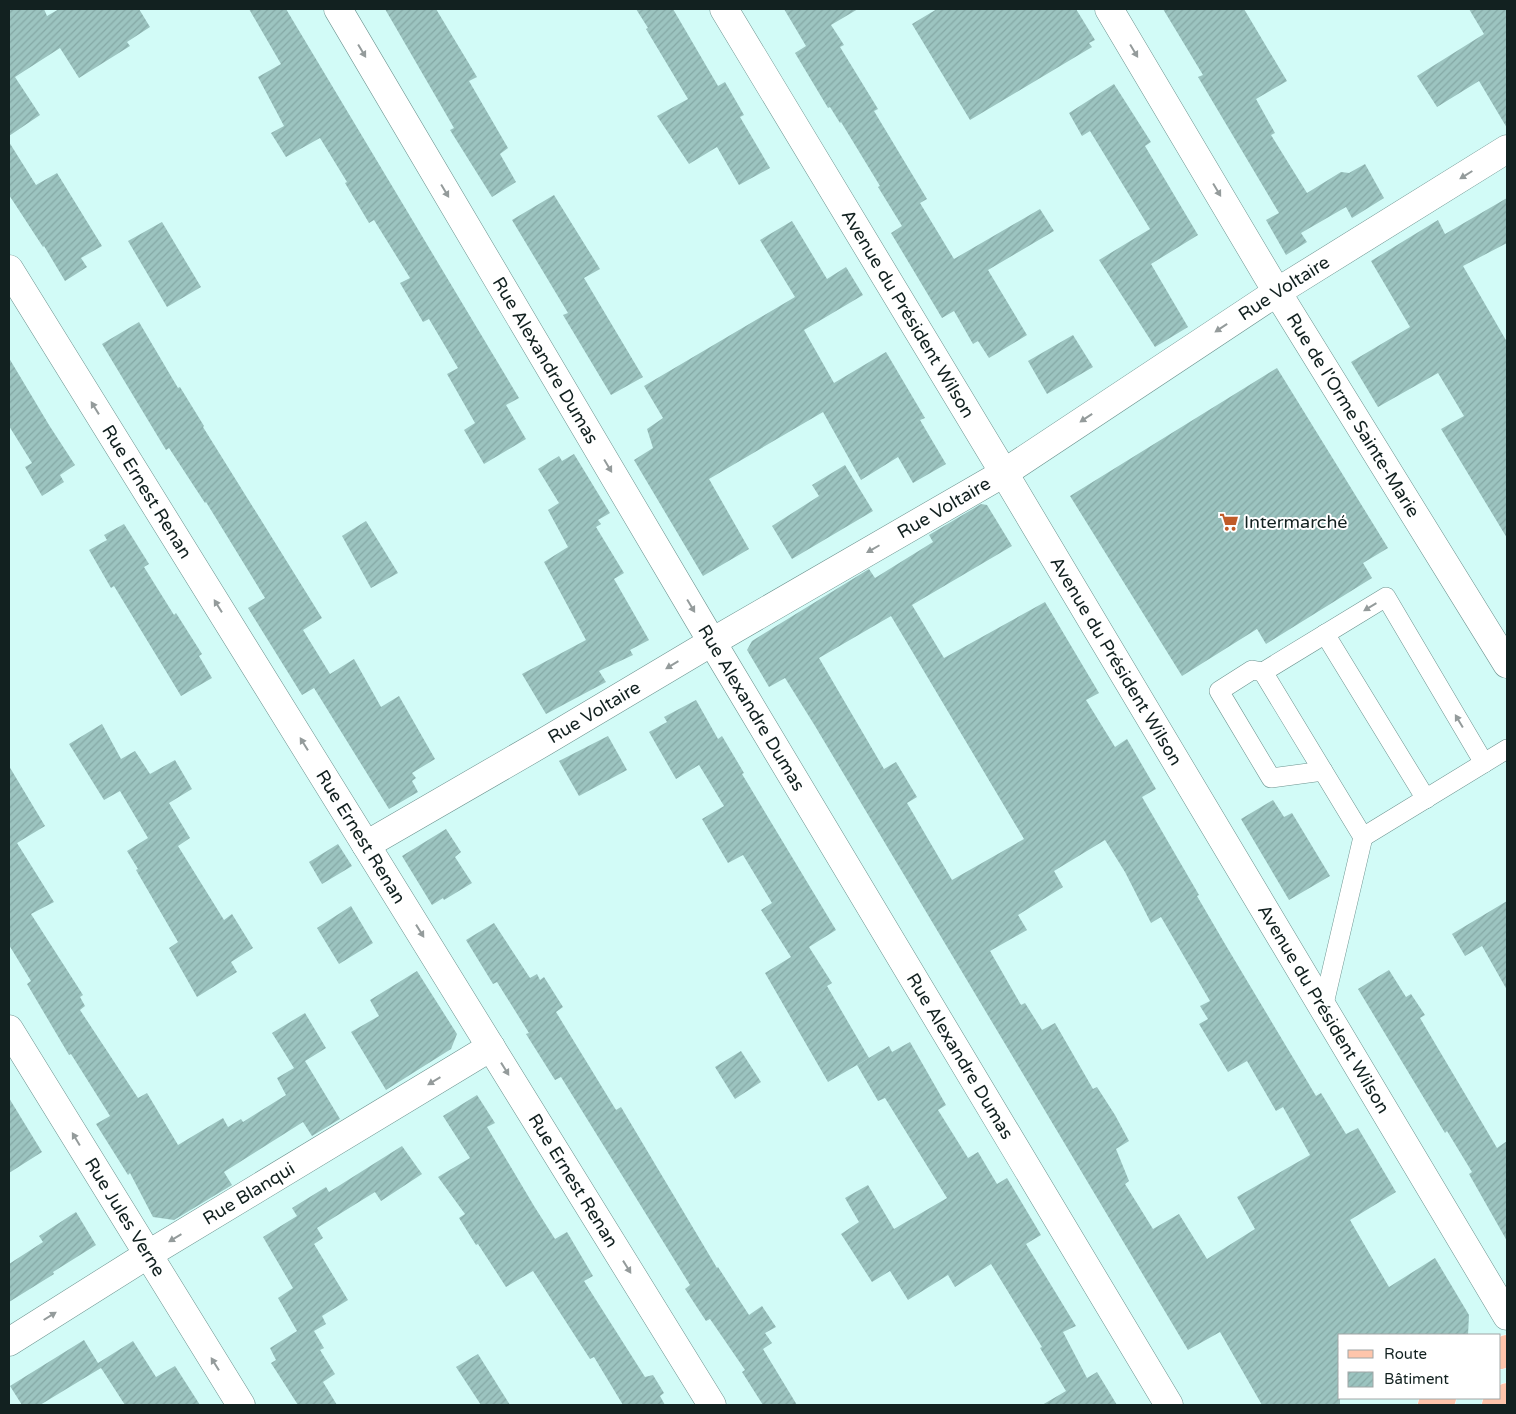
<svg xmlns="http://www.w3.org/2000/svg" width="1516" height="1414" font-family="'Varela Round',sans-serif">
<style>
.building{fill:url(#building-hatch);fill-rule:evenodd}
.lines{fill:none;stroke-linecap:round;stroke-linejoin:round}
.lane-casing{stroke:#6c938f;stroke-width:20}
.street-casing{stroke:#6c938f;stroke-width:29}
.primary-casing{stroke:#fff;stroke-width:29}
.lane{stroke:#fff;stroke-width:19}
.street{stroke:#fff;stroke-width:28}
.primary{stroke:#fec5ab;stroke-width:28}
.oneway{fill:#949b9b}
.labels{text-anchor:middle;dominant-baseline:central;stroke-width:4;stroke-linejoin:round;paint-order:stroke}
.street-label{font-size:18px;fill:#122120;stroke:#fff}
.poi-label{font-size:18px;fill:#122120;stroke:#fff;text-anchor:start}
</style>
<defs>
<pattern id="building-hatch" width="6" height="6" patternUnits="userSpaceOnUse" patternTransform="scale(1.25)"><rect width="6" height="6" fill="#9cc4c0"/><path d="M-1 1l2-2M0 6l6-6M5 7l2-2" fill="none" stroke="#85a8a5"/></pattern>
</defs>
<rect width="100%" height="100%" fill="#d2fbf7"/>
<g class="building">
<polygon points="9,9 44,9 47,16 59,9 139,9 150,27 127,42 130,46 79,78 60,48 15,77 40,115 9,136"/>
<polygon points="249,9 286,9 519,398 506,405 526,439 484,464 464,430 475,423 447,374 458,368 429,319 423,322 400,283 410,278 374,220 369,223 345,183 347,182 320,138 286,157 271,133 284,126 258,77 281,64"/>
<polygon points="385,9 436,9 477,77 469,81 508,148 500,154 516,182 492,197 450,130 454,128"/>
<polygon points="636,9 673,9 718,86 725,82 744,115 740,117 770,168 739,185 717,147 689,164 657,116 688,99 646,29 648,28"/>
<polygon points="784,9 858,9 831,25 844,45 840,47 878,109 874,111 927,199 920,203 954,259 1040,209 1054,231 988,270 1027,335 989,358 978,341 973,344 954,311 942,318 891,233 902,226 878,187 880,186 841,122 840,123 830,107 828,108 795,53 806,46"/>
<polygon points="937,9 1076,9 1095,40 1089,43 1092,47 970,120 912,24"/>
<polygon points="1163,9 1244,9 1287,81 1256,99 1275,133 1271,135 1307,193 1341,172 1349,173 1365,164 1384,198 1352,218 1346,207 1301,233 1307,242 1286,255 1266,220 1279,213 1198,77 1203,75"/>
<polygon points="1469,9 1507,9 1507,128 1479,81 1437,107 1417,76 1484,34"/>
<polygon points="1114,84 1151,142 1145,146 1198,235 1151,264 1188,327 1155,347 1099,260 1150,229 1090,131 1082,136 1069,113"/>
<polygon points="9,142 36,185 57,173 102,246 81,258 87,267 65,281 44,246 43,247 9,195"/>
<polygon points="554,195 600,269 584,278 643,377 611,395 563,315 568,313 512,220"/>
<polygon points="1507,198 1507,243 1463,266 1507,342 1507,538 1441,429 1464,416 1438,373 1378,407 1351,362 1410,327 1371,261 1438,220 1445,234"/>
<polygon points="792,221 827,279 846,267 863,295 804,330 834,383 886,352 925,418 920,420 946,464 913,483 898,457 861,480 823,412 709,479 749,549 703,576 634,460 653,448 647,429 663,418 644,386 795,297 760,240"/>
<polygon points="162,222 201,287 167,307 128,241"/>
<polygon points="139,322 178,388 180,387 204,426 203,427 322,618 303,630 330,674 354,659 381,707 399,696 435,759 412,773 416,778 412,781 418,792 389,809 314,688 302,695 248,608 265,598 206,502 205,503 169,448 166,450 102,344"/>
<polygon points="1073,335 1093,367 1047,394 1028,361"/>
<polygon points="9,358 49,425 75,465 60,475 64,482 42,496 25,467 32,463 9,426"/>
<polygon points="1277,368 1388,548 1363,563 1372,578 1266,644 1257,629 1182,676 1070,496"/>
<polygon points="574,454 610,513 598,520 601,524 596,527 624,573 614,579 649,640 630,650 633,655 599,671 606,682 546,714 522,674 586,640 544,562 568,547 548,510 559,503 538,469 559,456 562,461"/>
<polygon points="845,465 873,511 792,559 772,526 819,496 812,485"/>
<path d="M981 504 987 505 1012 546 912 605 944 658 1045 602 1099 693 1086 700 1115 747 1127 739 1156 789 1142 797 1199 895 1197 896 1225 944 1316 1096 1321 1093 1346 1134 1358 1128 1396 1192 1350 1220 1389 1287 1435 1258 1469 1315 1468 1335H1340V1405H1262L1220 1332 1188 1350 815 726 785 678 769 687 747 650 752 641 869 569 875 578 933 542 929 535ZM891 616 1024 839 952 880 907 803 917 797 896 762 884 769 819 658ZM1105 840 1125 872 1151 923 1161 917 1210 1001 1200 1006 1208 1019 1199 1024 1228 1072 1247 1061 1276 1111 1283 1107 1310 1155 1237 1197 1255 1229 1207 1259 1179 1214 1153 1229 1125 1184 1129 1181 1116 1149 1129 1141 1115 1115 1097 1087 1093 1089 1055 1023 1042 1030 1025 1003 1021 1005 990 951 1027 930 1018 915 1063 887 1054 871Z"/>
<polygon points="366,521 398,573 371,588 342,536"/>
<polygon points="124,524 149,564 144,567 174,615 176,613 202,654 199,656 212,678 181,696 114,586 111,588 89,550 107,540 104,535"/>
<polygon points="696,700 718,739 722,736 744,773 742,774 836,930 809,947 832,983 827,986 869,1058 828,1082 765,973 791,957 761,910 772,903 743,855 728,863 702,819 724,806 699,765 676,779 649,732 667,722 664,717"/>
<polygon points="102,724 121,759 135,751 150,774 175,760 192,789 169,803 190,838 178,846 224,920 232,914 253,948 231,962 237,972 197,997 169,948 178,942 136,870 138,869 127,851 148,838 120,791 104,800 69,744"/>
<polygon points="608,736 627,770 579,796 559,761"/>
<polygon points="9,766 45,826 17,843 54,902 31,914 83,995 80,997 85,1006 80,1010 138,1098 147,1093 178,1145 223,1118 228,1127 241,1119 243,1122 286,1095 277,1078 294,1068 272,1033 305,1013 326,1048 305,1061 340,1119 312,1136 303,1122 224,1172 232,1185 174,1220 153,1217 130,1173 128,1175 96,1124 110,1116 71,1054 69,1055 27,984 31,981 9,945"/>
<polygon points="1273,800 1284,817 1292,813 1330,876 1289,900 1241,819"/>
<polygon points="446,829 461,852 455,857 472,883 444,900 443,898 432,905 402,856"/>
<polygon points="338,844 352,866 322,884 309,862"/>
<polygon points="1507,901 1507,990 1482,946 1465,956 1452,934"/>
<polygon points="351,906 373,943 339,964 317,928"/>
<polygon points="494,923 530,978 537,974 540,980 544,977 563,1007 556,1012 616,1110 621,1107 717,1268 718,1267 749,1315 762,1306 776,1327 765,1333 772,1343 763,1349 797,1405 763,1405 742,1372 745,1370 710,1319 706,1321 685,1289 690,1285 561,1077 555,1080 526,1034 529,1033 497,982 493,984 466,940"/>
<polygon points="1389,970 1406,997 1411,994 1425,1015 1420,1018 1497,1148 1507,1141 1507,1241 1469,1174 1472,1172 1447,1131 1445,1133 1358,989"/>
<polygon points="417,971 457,1034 451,1049 386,1090 351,1032 379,1016 370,1000"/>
<polygon points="910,1042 946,1105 938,1110 968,1158 978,1152 997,1184 1007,1178 1041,1235 1026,1244 1076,1326 1063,1332 1087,1378 1097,1372 1117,1405 1042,1405 1066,1391 1040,1348 1042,1347 991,1264 955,1287 948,1275 908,1300 890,1271 872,1282 841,1234 859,1222 845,1198 868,1185 894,1229 947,1198 885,1098 878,1101 857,1065 889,1046 892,1052"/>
<polygon points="741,1051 761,1082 735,1099 715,1067"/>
<polygon points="477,1095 495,1123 487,1127 534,1206 555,1239 567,1232 593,1276 584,1281 645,1377 653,1375 664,1393 660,1396 665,1405 623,1405 594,1357 590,1359 533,1271 506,1287 478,1244 476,1245 459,1218 465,1214 438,1177 470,1158 443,1116"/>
<polygon points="9,1098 42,1152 9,1173"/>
<polygon points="402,1146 422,1174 381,1201 375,1192 317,1228 323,1238 314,1244 348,1300 322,1316 326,1324 314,1331 324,1348 320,1350 335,1374 323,1382 337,1405 298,1405 271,1363 276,1360 270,1348 297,1331 278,1298 293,1288 263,1237 297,1216 292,1208 326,1187 329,1192"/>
<polygon points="76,1212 96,1245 53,1272 54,1274 9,1302 9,1264 43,1242 39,1236"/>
<polygon points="84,1340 98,1363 133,1341 156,1377 175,1366 200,1405 125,1405 101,1368 40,1405 22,1405 10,1386"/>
<polygon points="478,1354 510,1405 481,1405 456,1367"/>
</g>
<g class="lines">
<g class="lane-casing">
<g id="lane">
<polyline points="1325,634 1426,799"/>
<polyline points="1263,672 1363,837 1507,749"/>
<polyline points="1323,771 1271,778 1219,691 1252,670 1263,672 1386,597 1484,763"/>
<polyline points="1323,1008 1363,837"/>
</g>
</g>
<g class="street-casing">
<g id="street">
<path id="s1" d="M338 9 712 642 1169 1405"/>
<path id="s2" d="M724 9 1004 473 1507 1316"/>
<path id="s3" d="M1109 9 1277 292 1507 664"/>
<path id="s4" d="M9 269 366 845 712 1405"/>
<path id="s5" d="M366 845 544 742 712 642 1004 473 1277 292 1507 149"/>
<path id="s6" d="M9 1029 241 1405"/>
<path id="s7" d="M9 1342 147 1255 491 1047"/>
</g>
</g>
<g class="primary-casing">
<g id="primary">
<polyline points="1500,1355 1507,1349"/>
<polyline points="1432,1405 1442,1398"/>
<polyline points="1496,1405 1507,1397"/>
</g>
</g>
<use href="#lane" class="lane"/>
<use href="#street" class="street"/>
<use href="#primary" class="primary"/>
</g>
<defs><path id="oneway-solid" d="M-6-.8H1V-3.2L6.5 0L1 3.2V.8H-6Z" transform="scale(1.25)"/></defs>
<g class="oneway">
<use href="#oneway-solid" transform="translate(362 51) rotate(59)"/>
<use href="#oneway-solid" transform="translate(1134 51) rotate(59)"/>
<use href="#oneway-solid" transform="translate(1466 175) rotate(148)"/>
<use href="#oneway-solid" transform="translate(1217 190) rotate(59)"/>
<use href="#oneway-solid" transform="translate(445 191) rotate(59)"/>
<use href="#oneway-solid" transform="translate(1221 328) rotate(146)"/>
<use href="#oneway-solid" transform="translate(95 408) rotate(-122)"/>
<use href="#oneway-solid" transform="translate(1086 418) rotate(146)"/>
<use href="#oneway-solid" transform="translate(608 466) rotate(59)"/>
<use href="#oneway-solid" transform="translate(873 549) rotate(150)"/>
<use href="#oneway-solid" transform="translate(218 606) rotate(-122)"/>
<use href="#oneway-solid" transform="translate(691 606) rotate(59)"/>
<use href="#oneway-solid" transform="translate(1370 607) rotate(149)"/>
<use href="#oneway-solid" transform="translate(672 665) rotate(149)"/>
<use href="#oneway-solid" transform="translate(1459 721) rotate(-121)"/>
<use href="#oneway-solid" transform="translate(304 744) rotate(-122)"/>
<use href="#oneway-solid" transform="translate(420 931) rotate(58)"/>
<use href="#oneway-solid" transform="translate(505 1069) rotate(58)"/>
<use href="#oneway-solid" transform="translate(434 1081) rotate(149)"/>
<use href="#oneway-solid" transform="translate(76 1139) rotate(-121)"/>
<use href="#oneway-solid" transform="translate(175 1238) rotate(149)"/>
<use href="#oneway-solid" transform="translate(627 1267) rotate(58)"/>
<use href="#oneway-solid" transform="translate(50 1316) rotate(-32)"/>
<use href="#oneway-solid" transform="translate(215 1364) rotate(-122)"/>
</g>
<defs>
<g id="supermarket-bare" transform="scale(1.5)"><path d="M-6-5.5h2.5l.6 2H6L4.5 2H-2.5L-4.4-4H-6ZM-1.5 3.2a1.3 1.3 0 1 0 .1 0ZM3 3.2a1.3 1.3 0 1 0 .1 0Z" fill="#c05b28" stroke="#fff" stroke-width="2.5" paint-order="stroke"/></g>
</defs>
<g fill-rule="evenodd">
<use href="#supermarket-bare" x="1229" y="522"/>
</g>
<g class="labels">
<g class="street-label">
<text stroke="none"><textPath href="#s5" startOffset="1074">Rue Voltaire</textPath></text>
<text stroke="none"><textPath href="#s2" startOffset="356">Avenue du Président Wilson</textPath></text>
<text stroke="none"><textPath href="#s1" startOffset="408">Rue Alexandre Dumas</textPath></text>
<text stroke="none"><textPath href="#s3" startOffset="474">Rue de l'Orme Sainte-Marie</textPath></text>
<text stroke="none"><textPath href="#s4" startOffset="262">Rue Ernest Renan</textPath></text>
<text stroke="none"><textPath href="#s5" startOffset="669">Rue Voltaire</textPath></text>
<text stroke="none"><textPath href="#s2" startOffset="761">Avenue du Président Wilson</textPath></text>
<text stroke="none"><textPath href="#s1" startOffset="812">Rue Alexandre Dumas</textPath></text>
<text stroke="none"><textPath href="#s5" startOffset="264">Rue Voltaire</textPath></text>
<text stroke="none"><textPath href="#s4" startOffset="668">Rue Ernest Renan</textPath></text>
<text stroke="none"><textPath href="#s2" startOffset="1166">Avenue du Président Wilson</textPath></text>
<text stroke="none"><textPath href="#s1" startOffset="1218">Rue Alexandre Dumas</textPath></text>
<text stroke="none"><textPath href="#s4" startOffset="1072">Rue Ernest Renan</textPath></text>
<text stroke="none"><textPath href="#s7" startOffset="282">Rue Blanqui</textPath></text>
<text stroke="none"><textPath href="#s6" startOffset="221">Rue Jules Verne</textPath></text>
</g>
<g class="poi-label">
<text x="1244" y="522">Intermarché</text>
</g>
</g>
<rect width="1516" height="1414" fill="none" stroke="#122120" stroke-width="20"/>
<rect x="1338" y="1334" width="162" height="65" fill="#ffffff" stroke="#a0a6a6"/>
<rect x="1348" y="1350" width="25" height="8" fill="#fec5ab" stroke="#a0a6a6"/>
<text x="1384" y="1359" font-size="15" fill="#122120">Route</text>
<rect x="1348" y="1372" width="25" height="15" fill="url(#building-hatch)" stroke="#a0a6a6"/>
<text x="1384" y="1384" font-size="15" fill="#122120">Bâtiment</text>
</svg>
